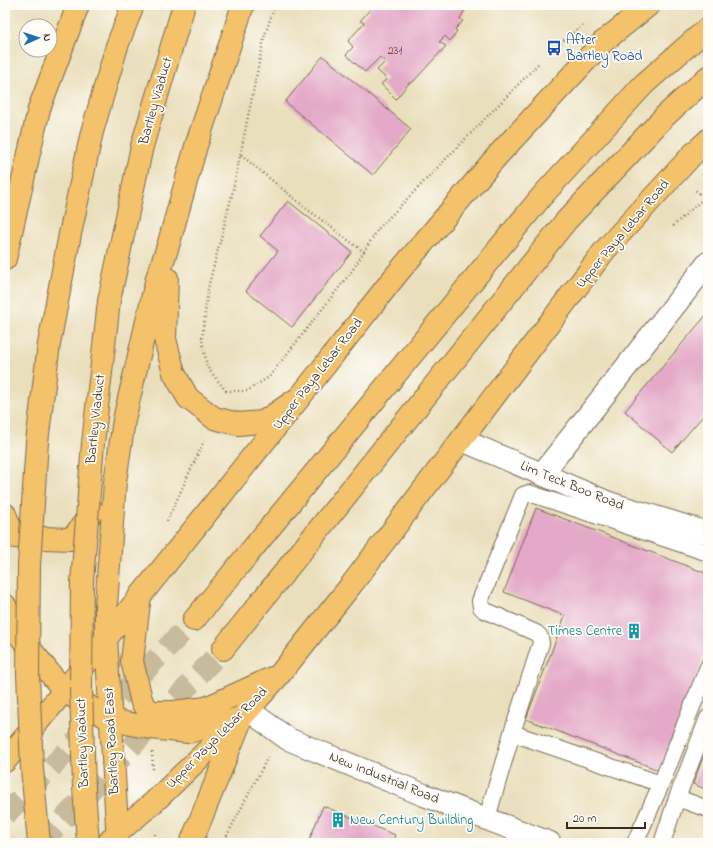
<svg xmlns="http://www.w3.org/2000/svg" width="713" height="848" font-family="'Indie Flower',sans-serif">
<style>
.building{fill:#e4a9c8}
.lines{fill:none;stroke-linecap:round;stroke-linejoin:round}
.primary-tunnel{stroke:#c7bb9c;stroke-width:22;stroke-dasharray:22 11;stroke-linecap:butt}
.service-casing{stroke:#786955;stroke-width:18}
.minor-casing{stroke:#786955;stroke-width:24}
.primary-casing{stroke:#786955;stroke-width:24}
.trunk-casing{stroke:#786955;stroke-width:24}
.path{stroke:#786955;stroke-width:2.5;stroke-dasharray:1 3;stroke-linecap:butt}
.service{stroke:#fff;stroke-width:16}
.minor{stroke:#fff;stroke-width:22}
.primary{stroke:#f3c26a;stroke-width:22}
.trunk{stroke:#f3c26a;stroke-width:22}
.trunk-bridge-casing{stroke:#786955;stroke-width:24;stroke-linecap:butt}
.trunk-bridge{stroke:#f3c26a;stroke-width:22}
.labels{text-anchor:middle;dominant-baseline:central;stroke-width:3.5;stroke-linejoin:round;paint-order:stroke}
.number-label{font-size:12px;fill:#654a48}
.transit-label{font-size:14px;fill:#164399;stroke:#fdfcf7;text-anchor:start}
.street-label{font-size:14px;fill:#3b2a1e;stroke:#fdfcf7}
.culture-label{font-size:14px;fill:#0d838f;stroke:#fdfcf7;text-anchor:end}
</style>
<rect width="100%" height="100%" fill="#fdfcf7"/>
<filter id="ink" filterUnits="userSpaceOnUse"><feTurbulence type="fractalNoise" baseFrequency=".025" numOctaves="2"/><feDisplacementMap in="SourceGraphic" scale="8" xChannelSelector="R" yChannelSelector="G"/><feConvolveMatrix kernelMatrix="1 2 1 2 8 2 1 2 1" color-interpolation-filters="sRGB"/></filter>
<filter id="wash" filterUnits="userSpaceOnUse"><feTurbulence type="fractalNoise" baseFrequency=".012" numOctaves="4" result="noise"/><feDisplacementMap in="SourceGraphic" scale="16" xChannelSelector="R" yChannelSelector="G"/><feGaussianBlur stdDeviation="0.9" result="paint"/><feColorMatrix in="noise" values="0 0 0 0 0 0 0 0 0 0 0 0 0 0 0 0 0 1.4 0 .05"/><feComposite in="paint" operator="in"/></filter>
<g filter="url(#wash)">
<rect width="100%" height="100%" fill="#eadfbc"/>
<g id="blocks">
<g class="building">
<polygon points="374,5 471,5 466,8 460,19 463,21 455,29 457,31 450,41 445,36 439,42 446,46 412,83 409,83 396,99 381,84 387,79 377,70 385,62 380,57 365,72 346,55 353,47 348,41 364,23 360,21"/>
<polygon points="323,56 411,129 373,175 285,102"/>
<polygon points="288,201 352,252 292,327 246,291 278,251 260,236"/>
<polygon points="708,313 708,410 672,452 625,411"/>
<polygon points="536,508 708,574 708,645 661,771 526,719 565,616 504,592"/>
<polygon points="708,744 708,790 693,784"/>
<polygon points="323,806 395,835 392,843 308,843"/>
<polygon points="430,839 442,843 429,843"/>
</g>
</g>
</g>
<g filter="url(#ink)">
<use href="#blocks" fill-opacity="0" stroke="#786955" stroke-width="1"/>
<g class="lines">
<g class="primary-tunnel">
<polyline points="5,815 194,620"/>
<polyline points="40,843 60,823 223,649"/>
</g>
<g class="service-casing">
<g id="service">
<polyline points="512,733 661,784"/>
<polyline points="677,798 708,809"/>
<polyline points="487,818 512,733 541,643 540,637 536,633 484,610 481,607 480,601 523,495 529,493 708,553"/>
<polyline points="635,843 661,784 708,667"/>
<polyline points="662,843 677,798 708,718"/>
</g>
</g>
<g class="minor-casing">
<g id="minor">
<polyline points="462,440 609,503 708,533"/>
<polyline points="542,474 708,263"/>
<polyline points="248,710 288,739 424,795 550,843"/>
</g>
</g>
<g class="primary-casing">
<g id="primary">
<polyline points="140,595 132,661 142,703 151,712 173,712 206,708 272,678"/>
<polyline points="194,620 542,196 644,84 708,28"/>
<polyline points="106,638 118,843"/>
<polyline points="223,649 566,221 665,116 708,77"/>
<polyline points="5,761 64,691 300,397 396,275 498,155 603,42 649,5"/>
<polyline points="108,843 117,833 154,802 241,718 280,674 352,584 605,250 694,153 708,140"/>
<polyline points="191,843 239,725"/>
</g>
</g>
<g class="trunk-casing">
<g id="trunk">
<polyline points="117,46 133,5"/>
<polyline points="5,259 39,109 78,5"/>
<polyline points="167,278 165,339 174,373 188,398 214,418 238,424 263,422 300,397"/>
<polyline points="5,514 14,537 72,539 93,511"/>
<polyline points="5,605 16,631 64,691 111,720 151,728 188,732 241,718"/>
<polyline points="106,638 106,606 115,482 124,420 157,278 168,246 196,146 243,5"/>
</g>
</g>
<g class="path">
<polyline points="559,54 554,48 583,25"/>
<polyline points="241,155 307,209 364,252"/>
<polyline points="673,226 704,198 694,189"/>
<polyline points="226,391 247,391 269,377 352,271 378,229 539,63"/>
<polyline points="226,391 207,367 202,339 208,288 232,195 264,38 275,5"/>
<polyline points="167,521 204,441"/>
<polyline points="152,752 153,769"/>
<polyline points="155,834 155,843"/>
<polyline points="223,843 269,755"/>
</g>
<use href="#service" class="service"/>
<use href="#minor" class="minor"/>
<use href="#primary" class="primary"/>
<use href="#trunk" class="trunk"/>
<g class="trunk-bridge-casing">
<g id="trunk-bridge">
<polyline points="39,843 32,769 28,674 29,565 37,442 49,344 70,234 92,132 117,46"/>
<polyline points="88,843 84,788 81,688 82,582 93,443 109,301 142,146 184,5"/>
</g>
</g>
<use href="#trunk-bridge" class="trunk-bridge"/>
</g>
</g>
<defs>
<g id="bus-bare" transform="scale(1.2)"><path d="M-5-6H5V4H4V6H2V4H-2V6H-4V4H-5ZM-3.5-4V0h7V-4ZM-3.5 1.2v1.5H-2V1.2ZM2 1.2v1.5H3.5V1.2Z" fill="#1a4fb4" stroke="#fdfcf7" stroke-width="2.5" paint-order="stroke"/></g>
<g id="building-bare" transform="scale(1.2)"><path d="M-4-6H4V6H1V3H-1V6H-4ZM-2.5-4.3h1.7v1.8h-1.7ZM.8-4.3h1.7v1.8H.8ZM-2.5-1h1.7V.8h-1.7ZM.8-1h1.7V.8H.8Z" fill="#0f9aa8" stroke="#fdfcf7" stroke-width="2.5" paint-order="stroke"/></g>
</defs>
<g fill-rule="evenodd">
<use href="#bus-bare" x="554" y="48"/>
<use href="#building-bare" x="634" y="631"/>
<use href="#building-bare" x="338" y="820"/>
</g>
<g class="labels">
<g class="number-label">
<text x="395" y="51">231</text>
</g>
<g class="transit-label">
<text x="566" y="40">After<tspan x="566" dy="16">Bartley Road</tspan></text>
</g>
<g class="street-label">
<text transform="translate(156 101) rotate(-74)">Bartley Viaduct</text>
<text transform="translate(623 234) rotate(-50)">Upper Paya Lebar Road</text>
<text transform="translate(318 374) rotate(-52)">Upper Paya Lebar Road</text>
<text transform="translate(96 419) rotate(-84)">Bartley Viaduct</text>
<text transform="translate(572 486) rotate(22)">Lim Teck Boo Road</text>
<text transform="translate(217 738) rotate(-45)">Upper Paya Lebar Road</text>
<text transform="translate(112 741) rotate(-93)">Bartley Road East</text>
<text transform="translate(83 743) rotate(-92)">Bartley Viaduct</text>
<text transform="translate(384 778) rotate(22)">New Industrial Road</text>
</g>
<g class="culture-label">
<text x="622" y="631">Times Centre</text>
<text x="350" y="820" text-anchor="start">New Century Building</text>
</g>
</g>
<rect width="713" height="848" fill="none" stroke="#fdfcf7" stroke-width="20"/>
<g transform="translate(38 38) rotate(87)"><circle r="19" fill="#fdfcf7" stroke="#afa8a0"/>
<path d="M0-3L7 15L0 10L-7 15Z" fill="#1f6fb2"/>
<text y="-6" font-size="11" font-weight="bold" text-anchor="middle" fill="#3b2a1e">N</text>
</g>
<path d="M567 822v6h78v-6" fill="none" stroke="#3b2a1e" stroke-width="2"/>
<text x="573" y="822" font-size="12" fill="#3b2a1e" stroke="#fdfcf7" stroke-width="3" paint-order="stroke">20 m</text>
</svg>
